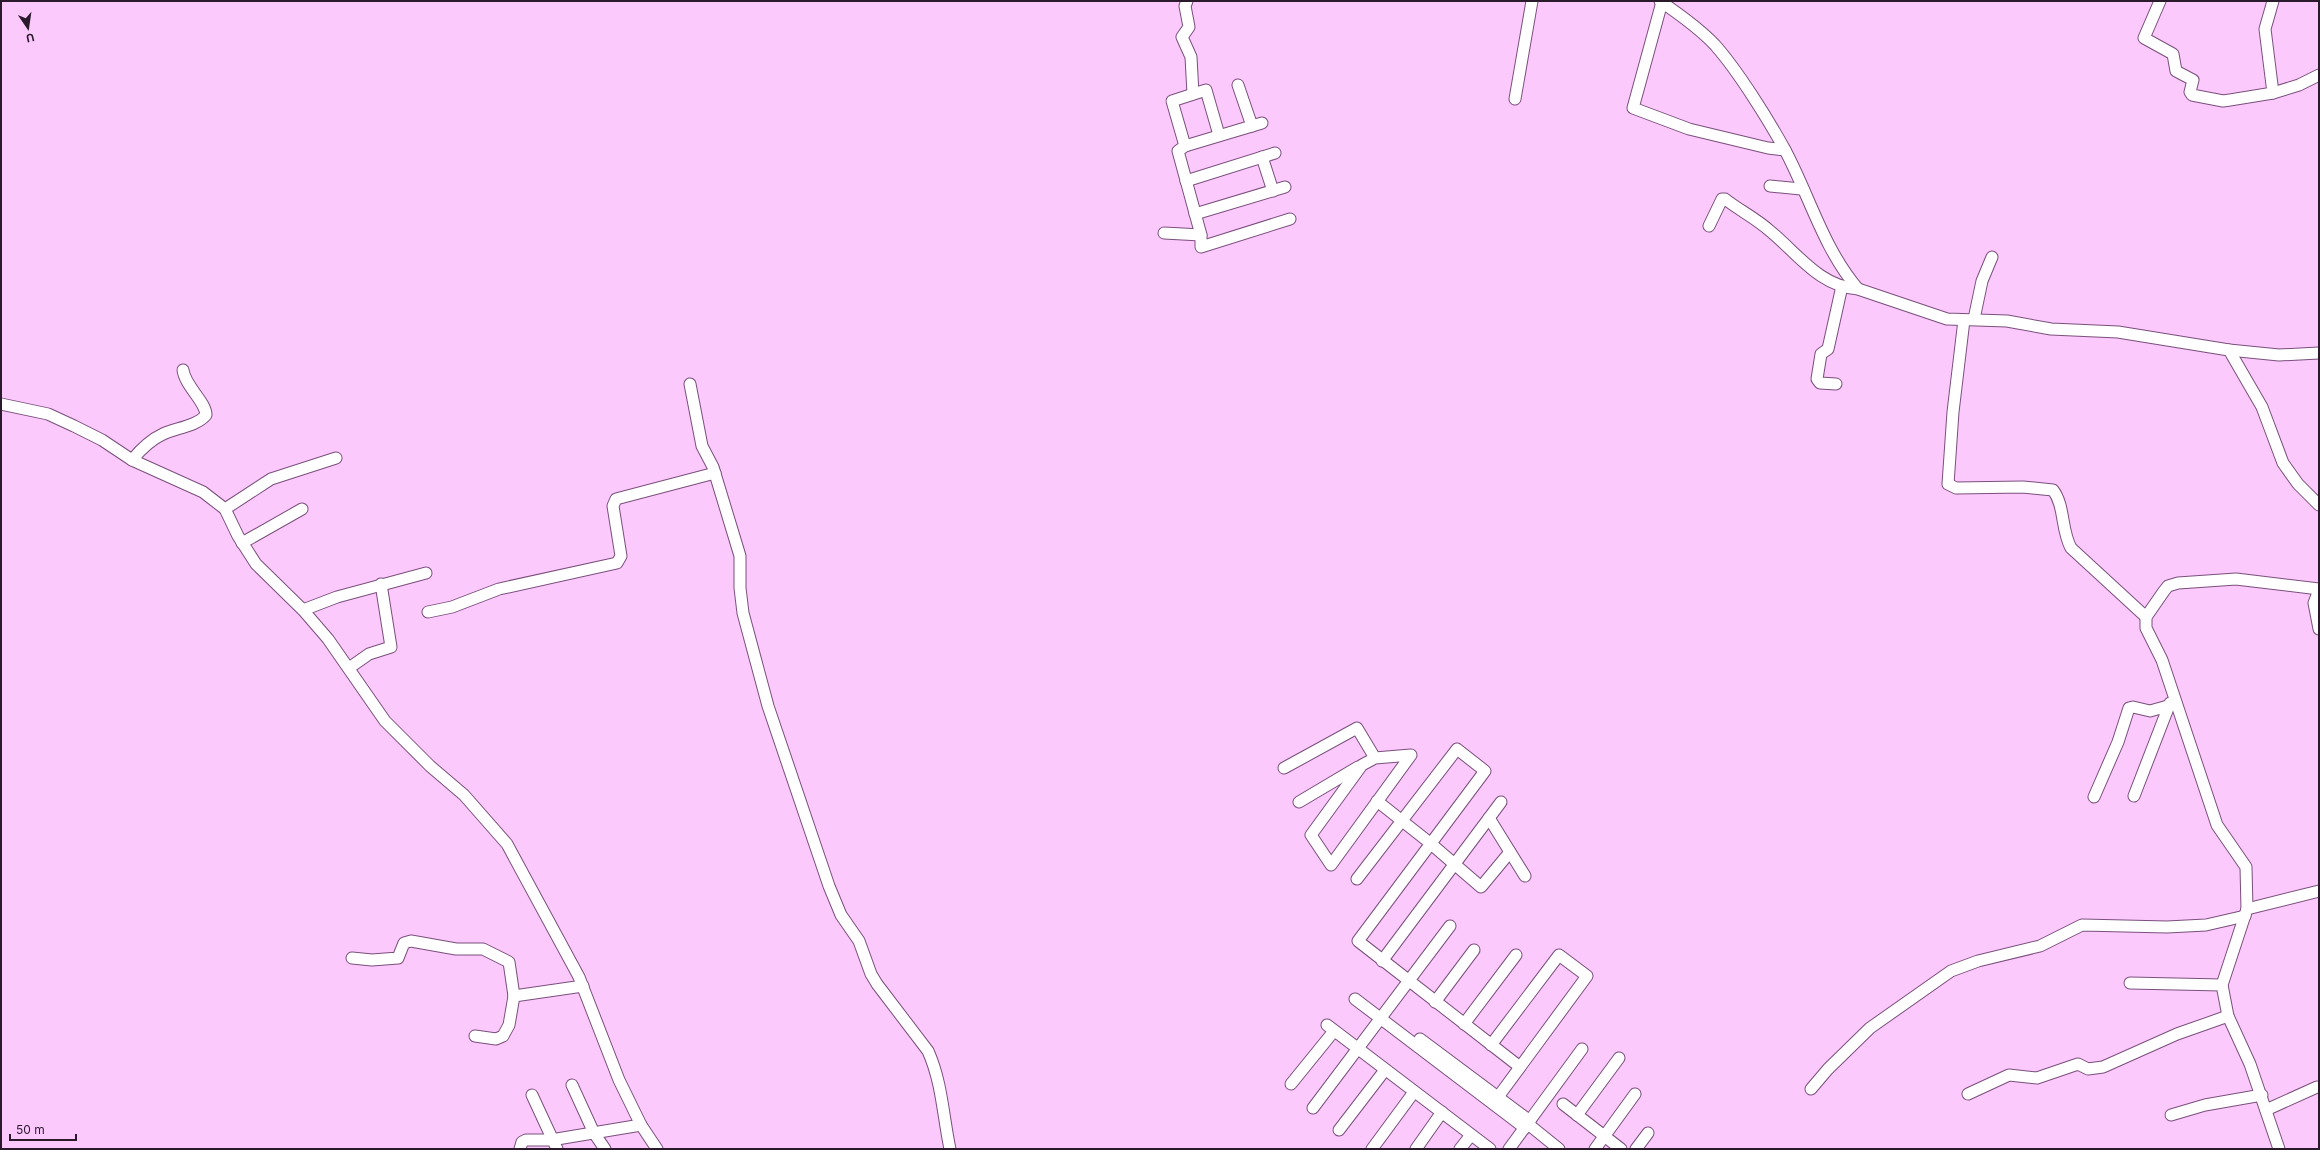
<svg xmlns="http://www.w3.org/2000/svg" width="2320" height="1150" font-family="Inter,sans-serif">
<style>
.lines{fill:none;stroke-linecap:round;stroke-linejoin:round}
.minor-casing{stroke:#7a4f7c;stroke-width:13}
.minor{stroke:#fff;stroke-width:11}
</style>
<rect width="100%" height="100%" fill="#fbc9fc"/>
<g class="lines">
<g class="minor-casing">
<g id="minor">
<polyline points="1187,1 1185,6 1189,27 1182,37 1191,57 1193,94"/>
<path d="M1660 1C1679 14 1699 28 1715 45 1738 71 1768 119 1785 150 1810 197 1823 248 1858 289"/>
<polyline points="2160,1 2144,38 2173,54 2176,71 2193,80 2190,92 2192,95 2223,101 2230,100 2273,93 2299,85 2319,75"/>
<polyline points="2273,1 2265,29 2273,93"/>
<polyline points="1662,2 1633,108 1689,129 1768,148 1785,150"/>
<polyline points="1238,85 1252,126"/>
<polyline points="1515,99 1532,1"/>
<polyline points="1262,123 1185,146 1178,151 1201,235 1201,247 1290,219"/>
<polyline points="1185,146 1172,101 1206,90 1219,135"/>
<polyline points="1262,157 1273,191"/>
<polyline points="1186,181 1275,153"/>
<polyline points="1770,186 1801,189"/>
<polyline points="1195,214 1285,187"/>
<path d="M1709 226 1722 199H1725C1739 210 1757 219 1770 231 1797 253 1820 287 1858 289L1947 319 2007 321 2051 329 2118 332 2229 350 2262 407 2283 463 2298 484 2319 505"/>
<polyline points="1164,233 1201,235"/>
<polyline points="1974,319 1982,281 1992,257"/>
<path d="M1964 320 1953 412 1948 484 1956 488 2023 487 2053 490C2065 506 2061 530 2071 548L2146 617"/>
<polyline points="2229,350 2279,355 2319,353"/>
<path d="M690 384 702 446 713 467 740 556V588L743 613 768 706 829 886 841 915 859 941 871 974 877 984 928 1051C942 1082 943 1116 950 1149"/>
<polyline points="1836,384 1820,383 1817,379 1821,354 1828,349 1842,286"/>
<polyline points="1,404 48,414 74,426 102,440 132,460 203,492 225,509 238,536 256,564 303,610 328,639 385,721 430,766 464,795 507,844 579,977 619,1080 641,1125 657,1149"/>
<path d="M132 460C141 449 150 440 163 434 176 428 197 426 206 415 206 402 185 386 183 370"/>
<polyline points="225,509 271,479 336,458"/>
<polyline points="242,543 302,509"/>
<polyline points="2319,590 2314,603 2319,629"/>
<polyline points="303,610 337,597 426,573"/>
<polyline points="428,612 452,607 499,589 617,563 621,556 613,506 616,499 715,473"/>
<polyline points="349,668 369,654 391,647 381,584"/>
<polyline points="1284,768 1357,728 1375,758 1411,755 1331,865 1311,835 1362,765 1375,758"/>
<polyline points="2134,796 2170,703"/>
<polyline points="2094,797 2118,742 2129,708 2133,707 2150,711 2168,706"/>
<polyline points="1377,801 1430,843 1481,887 1510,852"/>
<polyline points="1299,802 1358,767"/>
<polyline points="1489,818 1525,876"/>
<polyline points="1357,879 1457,749 1485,771 1358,941 1520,1067"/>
<polyline points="2247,909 2246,867 2217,825 2162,660 2146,628 2146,617 2164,591 2168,586 2178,583 2236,579 2319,589"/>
<polyline points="352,958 372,960 398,958 404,943 411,941 456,949 483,949 509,962 514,996"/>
<polyline points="1382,961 1501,802"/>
<polyline points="2130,983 2222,985"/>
<polyline points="1355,999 1525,1128"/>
<polyline points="1435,1002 1474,950"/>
<polyline points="1464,1024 1516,955"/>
<polyline points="1327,1025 1490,1149"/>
<polyline points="475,1036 496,1039 503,1036 509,1025 514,996 583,986"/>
<polyline points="1420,1039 1530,1121"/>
<polyline points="1491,1045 1559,955 1587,976 1498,1097"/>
<polyline points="1291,1084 1334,1031"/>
<polyline points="572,1085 594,1133 605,1149"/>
<polyline points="1811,1089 1828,1069 1870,1028 1951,971 1978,961 2040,946 2082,925 2167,927 2206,925 2245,916"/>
<polyline points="1968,1094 2009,1075 2037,1078 2078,1064 2088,1069 2103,1067 2177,1034 2228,1016"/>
<polyline points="532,1095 557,1149"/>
<polyline points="1563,1104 1621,1149"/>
<polyline points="1313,1108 1450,926"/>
<polyline points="2266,1110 2317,1087"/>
<polyline points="1577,1115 1619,1058"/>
<polyline points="2171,1115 2205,1105 2262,1095"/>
<polyline points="1528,1124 1559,1149"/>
<polyline points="1339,1130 1385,1070"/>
<polyline points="520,1149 522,1142 526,1140 551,1140 641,1125"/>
<polyline points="1372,1149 1414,1092"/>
<polyline points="1416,1149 1442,1112"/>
<polyline points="1460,1149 1471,1135"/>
<polyline points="1509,1149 1582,1049"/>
<polyline points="1595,1149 1635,1094"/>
<polyline points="1636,1149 1648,1133"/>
<polyline points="2279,1149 2250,1064 2228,1016 2222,985 2247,909 2319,891"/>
</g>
</g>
<use href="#minor" class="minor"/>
</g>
<rect width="2320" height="1150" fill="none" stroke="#2b192c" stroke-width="4"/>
<g transform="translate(28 28) rotate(167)" stroke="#fbc9fc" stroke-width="3" paint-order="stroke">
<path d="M0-3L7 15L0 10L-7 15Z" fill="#2b192c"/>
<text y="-6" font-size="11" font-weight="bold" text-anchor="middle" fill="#2b192c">U</text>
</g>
<path d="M10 1134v6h66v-6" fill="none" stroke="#2b192c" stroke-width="2"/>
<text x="16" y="1134" font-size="12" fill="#2b192c" stroke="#fbc9fc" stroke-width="3" paint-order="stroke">50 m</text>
</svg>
